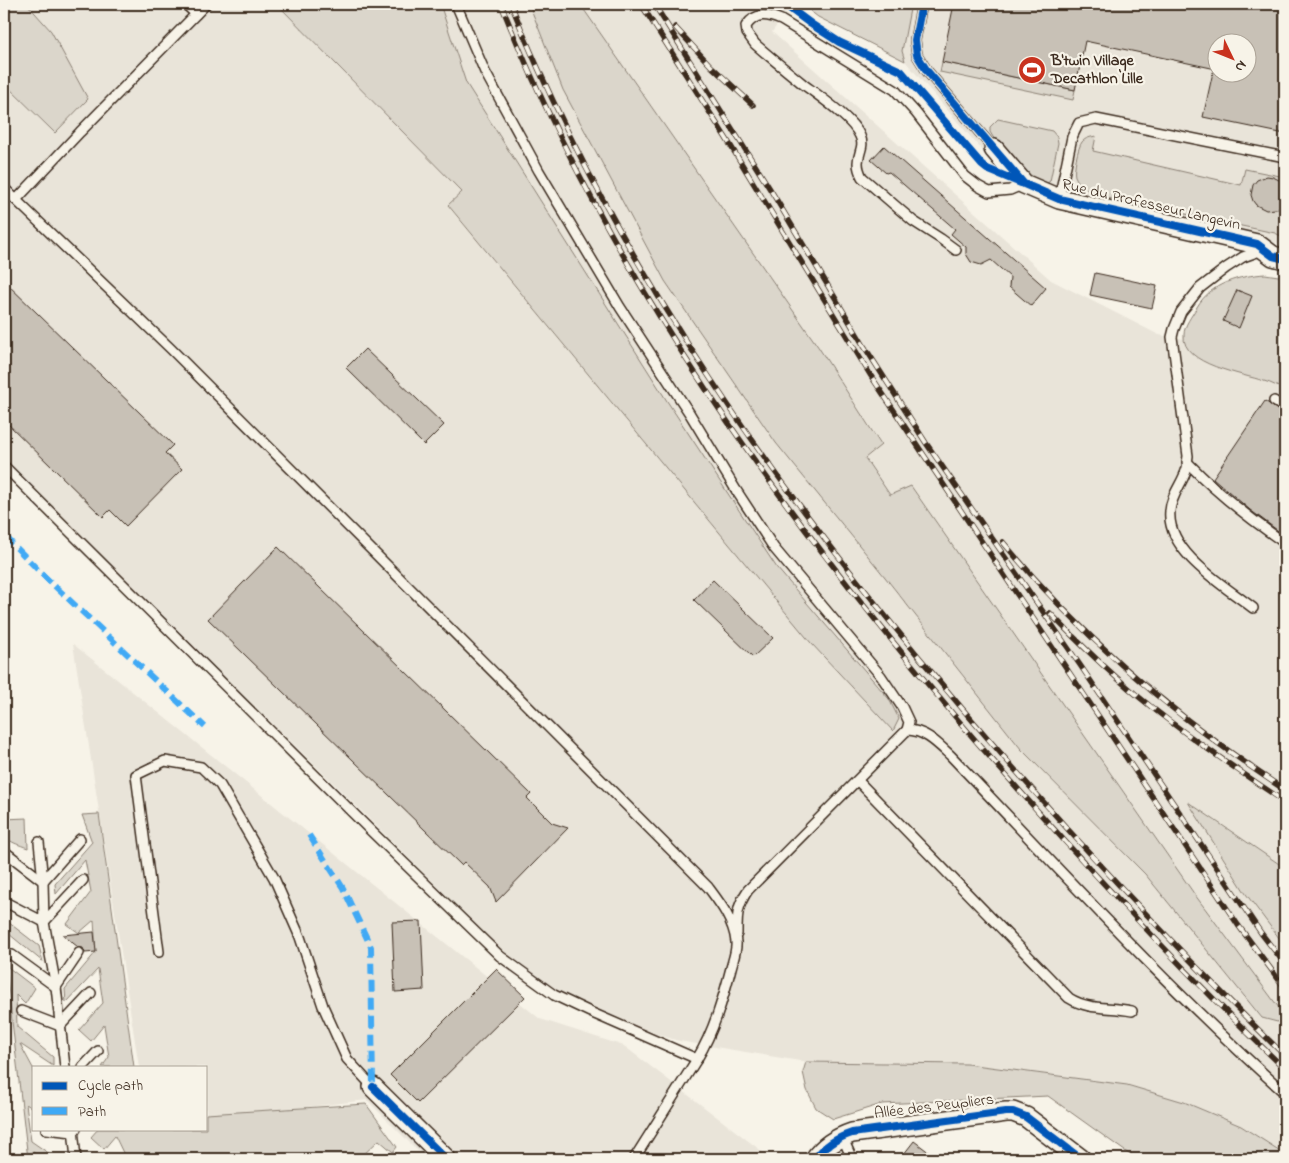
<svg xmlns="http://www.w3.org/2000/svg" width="1289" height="1163" font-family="'Indie Flower',sans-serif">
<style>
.built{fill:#e9e4d9;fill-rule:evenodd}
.green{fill:#dbd6cb;stroke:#8b8074}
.building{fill:#c8c1b6;stroke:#3b2a1e}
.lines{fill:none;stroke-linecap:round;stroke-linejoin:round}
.service-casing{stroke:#3b2a1e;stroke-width:12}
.minor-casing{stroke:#3b2a1e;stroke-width:22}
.service{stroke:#f7f3e8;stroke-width:9}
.minor{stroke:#f7f3e8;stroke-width:19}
.rail-casing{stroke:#3b2a1e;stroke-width:5.5}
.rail{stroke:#f7f3e8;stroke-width:4;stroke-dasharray:11;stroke-linecap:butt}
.quiet{stroke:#3fa9f5;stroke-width:6;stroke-dasharray:12 6;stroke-linecap:butt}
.cycleway-casing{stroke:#f7f3e8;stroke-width:11}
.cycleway{stroke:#0057b8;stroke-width:8}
.labels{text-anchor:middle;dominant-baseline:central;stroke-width:4.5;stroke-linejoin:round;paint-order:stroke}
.poi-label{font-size:16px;font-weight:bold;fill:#3b2a1e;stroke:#f7f3e8;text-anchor:start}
.street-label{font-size:16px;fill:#3b2a1e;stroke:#f7f3e8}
</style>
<rect width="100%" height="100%" fill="#f7f3e8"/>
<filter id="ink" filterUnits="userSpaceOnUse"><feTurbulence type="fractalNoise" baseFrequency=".02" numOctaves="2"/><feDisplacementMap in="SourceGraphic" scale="10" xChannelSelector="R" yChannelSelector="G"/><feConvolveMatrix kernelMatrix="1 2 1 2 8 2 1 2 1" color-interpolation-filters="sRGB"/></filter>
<g filter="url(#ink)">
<g class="built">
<polygon points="27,4 277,4 462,192 448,206 811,643 893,731 889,699 777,568 667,401 466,83 440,4 529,4 563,90 665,281 776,443 885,577 1021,749 1145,874 1262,1018 1285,1024 1285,1154 1241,1126 1184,1102 1127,1085 967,1064 806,1062 679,1041 640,1029 568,997 536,977 503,951 4,458 4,83 55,133 51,31"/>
<polygon points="580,4 777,4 787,12 772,32 1051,280 1159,335 1184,339 1285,385 1285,868 1190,803 1246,894 1285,946 1285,1016 1195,895 912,487 890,495 865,458 881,444 819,348"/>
<path d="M801 4H1285V245L1051 192 988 157 905 61 818 17ZM1216 42H1246V72H1216Z"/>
<polygon points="73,644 540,1019 624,1046 772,1159 426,1159 367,1100 240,1115 206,1117 206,1067 139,1067"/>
</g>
<g class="green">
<polygon points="4,4 27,4 51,31 88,99 55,133 4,83"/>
<polygon points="277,4 440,4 466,83 667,401 777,568 889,699 899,719 893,731 811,643 448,205 462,192"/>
<polygon points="529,4 580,4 819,348 881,445 865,458 890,495 911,486 1195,895 1285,1016 1285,1024 1262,1018 1145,874 1021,749 885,577 776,443 665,281 563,90"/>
<polygon points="801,4 911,4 902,51 905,61 818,17"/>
<polygon points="942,62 1075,90 1073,100 940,72"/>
<polygon points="998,119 1052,131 1057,137 1058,143 1050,181 1046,184 1030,180 993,137 990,132 990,127"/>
<path d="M1096 136 1093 151 1241 185 1245 169 1285 177 1284 214 1285 215V238L1275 233 1099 196C1090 192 1079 186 1075 176 1073 170 1078 147 1082 142 1085 138 1091 137 1096 136Z"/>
<path d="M1265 274 1285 277V390C1278 387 1272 383 1264 381 1244 374 1181 365 1184 335 1184 325 1192 316 1197 307 1211 283 1239 276 1265 274Z"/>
<polygon points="1188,802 1285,868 1285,946 1246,894"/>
<polygon points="99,814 134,1067 102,1067 109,1057 104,1025 91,1041 79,1030 103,1003 98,969 66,1003 65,989 96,952 94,920 79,933 67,924 91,892 85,860 56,894 55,884 92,842 82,815"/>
<path d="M27 818 28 848C9 841 4 842 4 819Z"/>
<polygon points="4,919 39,946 43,962 9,934 9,968 35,988 25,1004 16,995 17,1027 53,1057 53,1066 20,1044 34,1070 34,1109 26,1104 31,1141 57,1159 42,1159 32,1151 32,1159 28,1159 4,952"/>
<polygon points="806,1062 967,1064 1127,1085 1184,1102 1241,1126 1285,1154 1285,1159 1136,1159 1048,1096 882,1104 833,1119 816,1108 807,1090 803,1072"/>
<polygon points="366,1104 397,1147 393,1152 379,1140 361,1157 363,1159 126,1159 115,1136 104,1149 91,1137 98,1129 206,1129 206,1114"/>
</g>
<g class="building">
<polygon points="954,4 1285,4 1285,134 1203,117 1213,72 1246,72 1246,42 1216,42 1216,69 1085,41 1075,90 942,62"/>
<polygon points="884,146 1046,288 1031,306 1009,287 1010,277 991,260 981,265 971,262 966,254 966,247 951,234 955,229 889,172 886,173 871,160"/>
<polygon points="1267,176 1273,177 1285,183 1285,208 1266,210 1256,205 1253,201 1251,195 1253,185 1257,180"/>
<polygon points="1095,273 1157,286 1152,308 1090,295"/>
<polygon points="4,281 173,445 165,453 182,469 126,526 110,510 103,517 4,420"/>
<polygon points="1237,290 1252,296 1239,328 1223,321"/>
<polygon points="365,349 444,425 424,445 346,368"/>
<polygon points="1265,401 1285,415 1285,536 1250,510 1213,478"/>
<polygon points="278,547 531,794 527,798 552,823 568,828 496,902 490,887 464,862 461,865 208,619"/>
<polygon points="713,580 773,638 753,657 694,600"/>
<polygon points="421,921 424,990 395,992 392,922"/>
<polygon points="94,932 96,952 85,953 83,948 78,947 63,935"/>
<polygon points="496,969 525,997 418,1103 390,1075"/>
<polygon points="914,1141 938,1159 900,1159"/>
</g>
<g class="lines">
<g class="service-casing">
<g id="service">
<polyline points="185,4 196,14"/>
<path d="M206 4 80 132 16 200 171 349 708 887C720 903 734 921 736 942 737 950 733 960 731 968 723 999 714 1031 697 1059L634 1159"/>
<polyline points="456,4 485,72 539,171 620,307 690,414 736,490 774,548 881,676 902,707 909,722 907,730"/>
<polyline points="922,4 915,40 917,55 927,71 994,149"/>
<polyline points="4,188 16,200"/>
<polyline points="1059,199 1072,137 1079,123 1096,119 1285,157"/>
<path d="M956 250 941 239 913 221 862 177C851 156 867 151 860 136 853 119 819 96 803 84 787 71 771 58 755 44L747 33 746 26C756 12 767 14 781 20L895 90 916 113 965 176 978 186 989 192 1010 190 1024 184"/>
<polyline points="1274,401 1285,408"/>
<path d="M1187 462C1217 493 1250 519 1285 543"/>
<polyline points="4,466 368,828 500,956 554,995 590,1012 697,1059"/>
<path d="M1253 608C1225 586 1166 552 1170 511 1171 495 1183 483 1187 468 1188 464 1187 460 1188 456L1172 337 1174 329 1181 312 1200 288 1226 268 1243 257 1265 249"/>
<path d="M858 781 1069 998C1090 1011 1108 1006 1132 1011"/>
<polyline points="39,842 43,881 44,922 56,987 65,1067"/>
<polyline points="4,851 43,881 80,839"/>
<polyline points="5,902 44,922 83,880"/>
<path d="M737 934C737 915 737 906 748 890L907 730C925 730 938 744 951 756 1060 870 1167 988 1285 1093"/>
<polyline points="159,952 136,775 165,761 201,767 220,785 274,878 300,937 323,1006 347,1059 373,1087"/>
<polyline points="12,955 56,987 79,953"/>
<polyline points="21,1011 60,1026 91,993"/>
<polyline points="83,1067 98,1051"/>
<polyline points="46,1129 73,1132 76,1129"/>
<polyline points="73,1129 76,1159"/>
<polyline points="842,1136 852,1159"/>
</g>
</g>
<g class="minor-casing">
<g id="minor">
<polyline points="994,149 1024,184 1059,199 1257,244 1273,256 1285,259"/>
<polyline points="373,1087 446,1159"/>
<path d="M815 1159C824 1146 837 1138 852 1133L1006 1112H1013L1026 1117 1081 1159"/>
</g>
</g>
<use href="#service" class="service"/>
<use href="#minor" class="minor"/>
<g class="rail-casing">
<g id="rail">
<path d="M501 4C612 282 787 522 982 748 1079 859 1178 967 1285 1069"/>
<path d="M511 4C607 244 754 458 919 657 1034 796 1156 929 1285 1056"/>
<polyline points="641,4 726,138 871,376 1188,850 1238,925 1285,988"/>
<polyline points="654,4 770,189 864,346 926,443 1080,665 1261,933 1285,964"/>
<polyline points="675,27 711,66 753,105"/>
<path d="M1003 542C1084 640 1179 720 1285 790"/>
<path d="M1050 613C1078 642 1108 671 1139 697 1185 735 1235 768 1285 802"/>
</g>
</g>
<use href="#rail" class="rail"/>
<g class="quiet">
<polyline points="4,535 45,577 205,727"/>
<polyline points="309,835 343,888 371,947 373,1087"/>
</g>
<g class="cycleway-casing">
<g id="cycleway">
<polyline points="784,4 811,24 839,42 901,71 982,165 987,169 1021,183"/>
<polyline points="922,4 915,40 917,55 927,71 1024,184 1059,199 1257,244 1273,256 1285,259"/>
<polyline points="373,1087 446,1159"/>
<path d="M815 1159C824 1146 837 1138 852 1133L1006 1112H1013L1026 1117 1081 1159"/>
</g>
</g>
<use href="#cycleway" class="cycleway"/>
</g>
</g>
<defs>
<g id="stadium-disc" transform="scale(1.4375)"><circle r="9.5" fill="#c8321e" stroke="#f7f3e8"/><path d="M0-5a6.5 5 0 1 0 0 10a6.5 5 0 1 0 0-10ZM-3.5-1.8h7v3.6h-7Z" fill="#fff"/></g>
</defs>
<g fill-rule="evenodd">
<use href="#stadium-disc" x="1032" y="70"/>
</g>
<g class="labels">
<g class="poi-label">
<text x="1051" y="61">B'twin Village<tspan x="1051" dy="18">Decathlon Lille</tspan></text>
</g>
<g class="street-label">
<text transform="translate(1151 205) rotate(13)">Rue du Professeur Langevin</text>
<text transform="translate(934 1107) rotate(-7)">Allée des Peupliers</text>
</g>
</g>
<rect width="1289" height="1163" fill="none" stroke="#f7f3e8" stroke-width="20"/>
<rect x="10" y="10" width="1269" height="1143" fill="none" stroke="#3b2a1e" stroke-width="2" filter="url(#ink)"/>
<rect x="32" y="1066" width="175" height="65" fill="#f7f3e8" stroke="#aca397"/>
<rect x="42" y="1082" width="25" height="8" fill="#0057b8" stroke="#aca397"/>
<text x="78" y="1090" font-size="15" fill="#3b2a1e">Cycle path</text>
<rect x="42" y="1107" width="25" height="8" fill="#3fa9f5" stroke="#aca397"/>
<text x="78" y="1116" font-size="15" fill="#3b2a1e">Path</text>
<g transform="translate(1232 58) rotate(133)"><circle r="24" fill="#f7f3e8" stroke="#aca397"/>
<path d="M0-4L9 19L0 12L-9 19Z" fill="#c8321e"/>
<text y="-8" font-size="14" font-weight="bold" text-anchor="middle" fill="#3b2a1e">N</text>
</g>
</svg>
